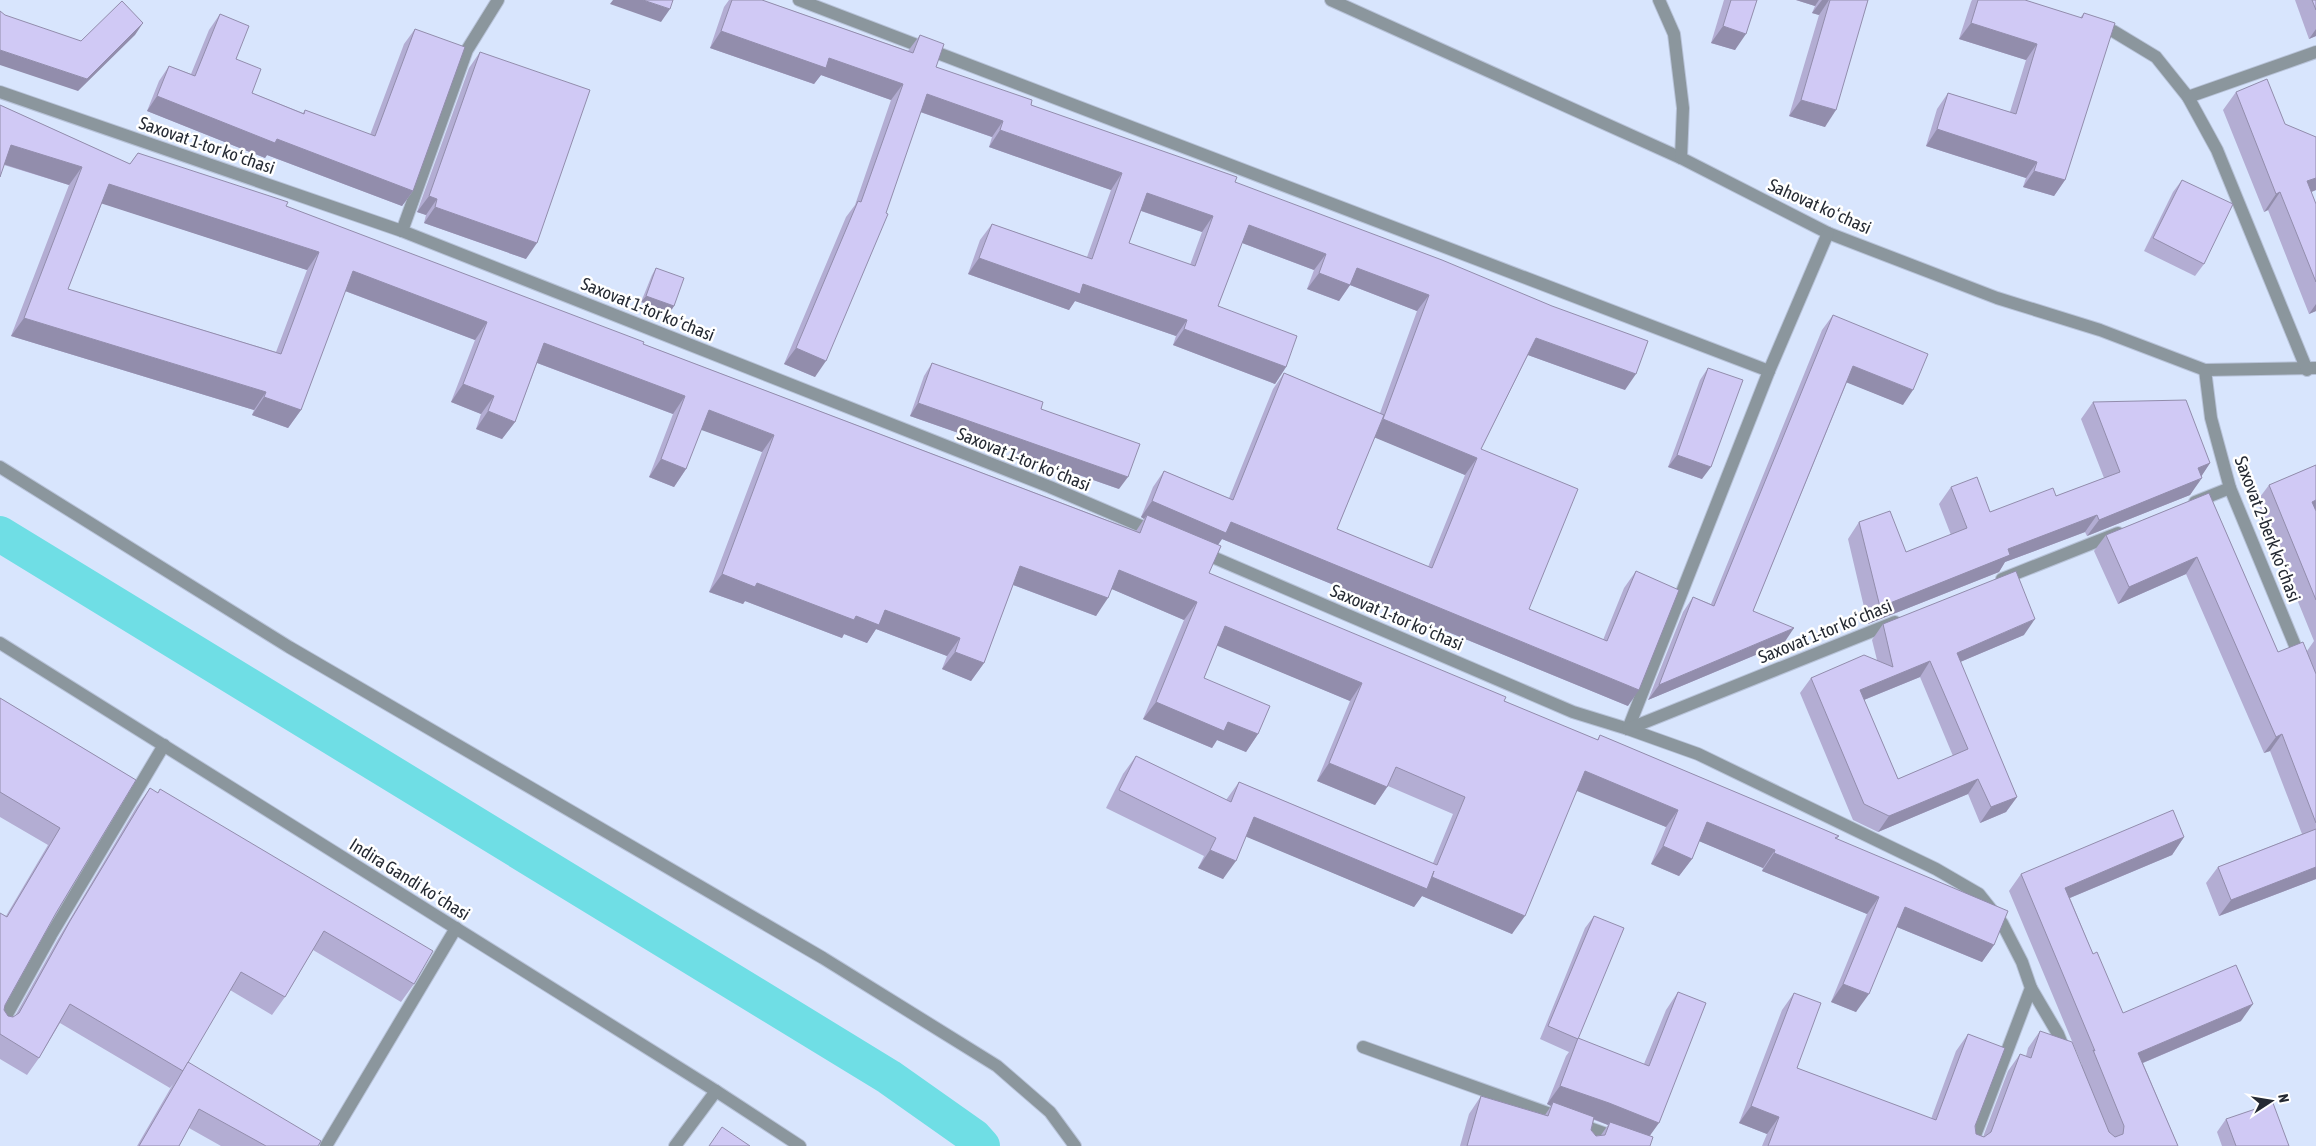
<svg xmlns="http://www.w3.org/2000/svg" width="2316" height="1146" font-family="'Asap Condensed',sans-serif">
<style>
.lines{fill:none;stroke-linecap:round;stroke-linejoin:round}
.canal{stroke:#6fdee5;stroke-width:36}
.minor-casing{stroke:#b8c3d9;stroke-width:14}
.minor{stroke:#8b969d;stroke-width:12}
.wall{fill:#b3add3;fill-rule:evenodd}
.shaded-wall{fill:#928dac}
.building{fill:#d0c9f5;stroke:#928dac;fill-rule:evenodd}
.labels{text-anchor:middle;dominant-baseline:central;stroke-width:5;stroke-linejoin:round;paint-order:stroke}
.street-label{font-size:18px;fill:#252a33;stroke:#fff}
</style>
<rect width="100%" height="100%" fill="#d8e5fd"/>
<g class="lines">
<polyline class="canal" points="0,534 889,1077 974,1137 982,1146"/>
<g class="minor-casing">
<g id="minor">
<polyline points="799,0 1769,371"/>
<polyline points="1331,0 1681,158 1828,233 1997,298 2100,330 2205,370 2316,368"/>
<polyline points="1659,0 1674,34 1683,108 1681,158"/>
<polyline points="2096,25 2113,31 2156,57 2188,97 2217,150 2307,370"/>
<polyline points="0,92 402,231 1050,487 1155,532"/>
<polyline points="2188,97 2316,52"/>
<polyline points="402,231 467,50 498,0"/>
<polyline points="2205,370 2211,418 2230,488 2301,660"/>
<polyline points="0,467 289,647 823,958 997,1066 1050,1112 1075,1146"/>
<polyline points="2195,502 2230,488"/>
<polyline points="1201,552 1573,712 1628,729 1769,371 1828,233"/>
<polyline points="2002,579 2118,533"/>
<polyline points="0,643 716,1091 800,1146"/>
<polyline points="1628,729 1698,754 1936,869 1979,894 2002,923 2022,962 2031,988 1971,1146"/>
<polyline points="1628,729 1895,622"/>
<polyline points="2031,988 2058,1034 2066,1054"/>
<polyline points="0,1027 51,935 164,745"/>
<polyline points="1363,1047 1640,1146"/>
<polyline points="326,1146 456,928"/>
<polyline points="675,1146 716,1091"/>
</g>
</g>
<use href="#minor" class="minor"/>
</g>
<g class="wall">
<path d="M729 0H762L908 51 920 35 936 67 1031 105 1235 182 1625 390 1528 355 1481 449 1529 609 1603 640 1624 588 1636 571 1628 706 1222 539 1218 545 1209 573 1504 701 1597 740 1600 735 1839 836 1837 839 1994 945 1982 962 1897 927 1856 1012 1831 1002 1867 914 1762 871 1763 868 1699 841 1692 859 1679 876 1651 864 1666 827 1577 790 1512 934 1422 896 1414 907 1246 836 1223 879 1198 868 1204 856 1106 808 1123 774 1136 756 1226 800 1239 782 1433 863 1453 814 1388 786 1375 805 1317 781 1350 701 1217 645 1204 678 1258 734 1246 752 1217 740 1212 748 1143 719 1184 620 1112 589 1096 616 1013 585 984 663 971 681 942 669 947 656 876 629 867 643 844 634 842 638 745 601 743 604 709 592 762 452 701 429 686 469 674 487 649 477 673 414 537 363 515 422 502 439 476 429 481 414 451 402 475 340 345 291 301 410 288 428 252 415 254 410 11 336 69 185 4 165 0 105 130 164 138 153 286 206 643 344 1136 531 1144 519 1141 517 1153 487 1164 471 1229 498 1273 389 1284 373 1380 413 1417 311 1350 285 1339 301 1307 289 1314 270 1242 243 1218 306 1286 367 1275 384 1173 345 1176 336 1075 301 1069 310 968 274 980 240 992 224 1087 257 1111 190 989 147 992 137 920 112 815 377 784 364 846 217 855 205 891 100 821 75 814 84 710 48 724 7ZM102 203 307 270 276 352 68 289ZM1141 211 1202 232 1190 265 1129 243ZM1375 437 1465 475 1428 567 1337 529Z"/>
<polygon points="1724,0 1757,0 1735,50 1711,43"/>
<polygon points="1796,0 1868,0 1825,127 1789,116 1819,15 1812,13 1815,6"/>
<polygon points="1972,0 2025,0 2080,18 2084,13 2065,180 2054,196 2023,187 2026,178 1926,146 1937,109 1948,93 2010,112 2026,60 1959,39 1971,2"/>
<polygon points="2295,0 2316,0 2316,36 2309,39"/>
<polygon points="220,14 236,59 252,93 303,113 305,110 370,135 404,44 415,29 413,191 402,206 267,155 265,158 147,111 159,81 169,66 191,74 209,30"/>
<polygon points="480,52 526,259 424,223 426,215 417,212 469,68"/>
<polygon points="2236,92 2285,124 2316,137 2316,190 2311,192 2316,204 2316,311 2309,314 2268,210 2264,212 2223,110"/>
<polygon points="2182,180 2204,264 2195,276 2144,251 2173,192"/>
<polygon points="656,268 674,306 670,312 641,302 652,275"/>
<polygon points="1833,315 1903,405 1847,382 1753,611 1784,643 1648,700 1683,612 1693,597 1711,604 1822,330"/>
<polygon points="932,363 1041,409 1119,489 910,416 924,376"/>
<polygon points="1708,368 1702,479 1668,467 1700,380"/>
<polygon points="2093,402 2210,463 2201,476 2190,495 2087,536 2085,532 2005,562 1999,572 1868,624 1848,539 1859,522 1906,552 1951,535 1939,504 1951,487 1990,512 2056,496 2104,478 2081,419"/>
<polygon points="2316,465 2316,879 2219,916 2206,883 2218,867 2302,834 2270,751 2264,753 2186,574 2118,604 2094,551 2106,535 2209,493 2278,652 2307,651 2314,641 2257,501 2269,485"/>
<path d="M1883 624 2024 635 1960 662 2017 797 2006 812 1980 823 1968 794 1878 832 1853 820 1800 693 1811 678 1877 660 1872 640ZM1920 677 1953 756 1898 779 1864 700Z"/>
<polygon points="0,698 136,780 56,913 5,1005 4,1010 8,1016 13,1017 15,1016 58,939 137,806 150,788 414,984 401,1002 313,950 285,997 272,1015 230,990 185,1067 318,1146 221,1146 189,1128 179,1146 137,1146 173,1084 170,1088 60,1023 39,1058 27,1075 0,1059 0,913 6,916 48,845 0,817"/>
<polygon points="2184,837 2172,855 2070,898 2093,954 2123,1013 2241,1021 2143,1063 2178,1146 1762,1146 1767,1134 1739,1123 1782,1010 1794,993 1797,1068 1931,1119 1956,1051 1968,1034 1976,1134 1983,1137 2008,1071 2020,1054 2026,1056 2028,1048 2040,1031 2082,1066 2082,1065 2009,891 2021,874"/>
<path d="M1594 916 1578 1039 1644 1064 1666 1010 1678 992 1650 1136V1146H1460L1469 1114 1481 1096 1545 1115 1551 1106 1547 1104 1566 1056 1569 1052 1540 1039 1585 928ZM1594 1120 1608 1125 1601 1135 1596 1136 1591 1130Z"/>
<polygon points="2226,1119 2289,1146 2222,1146 2217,1132"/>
</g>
<g class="shaded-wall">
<polygon points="613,0 643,0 670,9 661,22 610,4"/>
<polygon points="1796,0 1819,0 1815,6"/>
<polygon points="1822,0 1829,0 1819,15 1812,13"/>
<polygon points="143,23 135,35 78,91 0,65 0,50 87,79"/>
<polygon points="1971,23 2037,44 2026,60 1959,39"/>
<polygon points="1723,26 1746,34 1735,50 1711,43"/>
<polygon points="2316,29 2316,36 2309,39"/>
<polygon points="721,31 829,58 903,84 891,100 821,75 814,84 710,48"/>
<polygon points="927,94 1003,121 992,137 915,110"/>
<polygon points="157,96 277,139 413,191 402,206 267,155 265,158 147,111"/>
<polygon points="1801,100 1836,110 1825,127 1789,116"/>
<polygon points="1937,129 2037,162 2026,178 1926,146"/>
<polygon points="1000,130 1122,173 1111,190 989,147"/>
<polygon points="11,145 82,167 69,185 0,163"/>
<polygon points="2034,171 2065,180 2054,196 2023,187"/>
<polygon points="2316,178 2316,190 2294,199 2307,181"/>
<polygon points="109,184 319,252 307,270 97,202"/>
<polygon points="2280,192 2268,210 2264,212 2276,194"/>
<polygon points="1147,193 1213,216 1202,232 1136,209"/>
<polygon points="429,196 437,199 426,215 417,212"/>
<polygon points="435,207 537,243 526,259 424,223"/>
<polygon points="1249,225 1326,254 1314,270 1237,241"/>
<polygon points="979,258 1083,284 1187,320 1176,336 1075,301 1069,310 968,274"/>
<polygon points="1357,268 1429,295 1417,311 1350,285 1339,301 1307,289 1319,273"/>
<polygon points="353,271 487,322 475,340 340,289"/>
<polygon points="646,296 674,306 670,312 641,302"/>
<polygon points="2316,304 2316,311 2309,314"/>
<polygon points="24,318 266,392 254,410 11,336"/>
<polygon points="1184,329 1286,367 1275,384 1173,345"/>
<polygon points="1536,338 1636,374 1625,390 1525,354"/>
<polygon points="544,343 685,396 673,414 532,361"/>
<polygon points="796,348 826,361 815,377 784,364"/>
<polygon points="1853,366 1913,390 1903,405 1843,381"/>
<polygon points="463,384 494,396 481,414 451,402"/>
<polygon points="264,397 301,410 288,428 252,415"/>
<polygon points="918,403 1128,477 1119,489 910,416"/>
<polygon points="709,410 774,435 762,452 696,428"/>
<polygon points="488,411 515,422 502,439 476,429"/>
<polygon points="1383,419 1477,458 1465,475 1371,436"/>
<polygon points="1677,455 1711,467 1702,479 1668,467"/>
<polygon points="661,459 686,469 674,487 649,477"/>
<polygon points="2210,463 2199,480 2202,478 2190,495 2087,536 2099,520 2198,468"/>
<polygon points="2316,500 2316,512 2312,502"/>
<polygon points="1152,501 1231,522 1639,690 1628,706 1222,539 1215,549 1147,515 1144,519 1141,517"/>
<polygon points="2097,515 2085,532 2005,562 1999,572 1868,624 1880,607 2008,549"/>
<polygon points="2197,557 2186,574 2118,604 2129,587"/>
<polygon points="1020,566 1108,598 1096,616 1008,583"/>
<polygon points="1119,570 1197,602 1184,620 1107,587"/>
<polygon points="722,574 757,583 856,616 885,610 960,638 947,656 876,629 867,643 844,634 842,638 745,601 743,604 709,592"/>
<polygon points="2035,619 2024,635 1946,668 1957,653"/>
<polygon points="1225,626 1362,683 1350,701 1213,644"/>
<polygon points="1794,628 1784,643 1648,700 1659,685"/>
<polygon points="955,652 984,663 971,681 942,669"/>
<polygon points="1930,661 1920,677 1849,706 1860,690"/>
<polygon points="1156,702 1228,722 1258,734 1246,752 1217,740 1212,748 1143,719"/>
<polygon points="2282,734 2270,751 2264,753 2276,737"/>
<polygon points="1329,763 1387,787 1375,805 1317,781"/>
<polygon points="1585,771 1678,810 1666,827 1572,789"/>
<polygon points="1978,779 1968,794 1878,832 1889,816"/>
<polygon points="2017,797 2006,812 1980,823 1991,807"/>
<polygon points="1254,817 1432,877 1525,916 1512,934 1422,896 1414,907 1242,835"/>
<polygon points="1707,822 1775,850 1763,868 1694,839"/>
<polygon points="2184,837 2172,855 2053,905 2065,888"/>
<polygon points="1663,846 1692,859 1679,876 1651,864"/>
<polygon points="1210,850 1236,861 1223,879 1198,868"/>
<polygon points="1774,853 1879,897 1867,914 1762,871"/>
<polygon points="2316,867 2316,879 2219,916 2231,900"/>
<polygon points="1905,907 1994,945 1982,962 1892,925"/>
<polygon points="1843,984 1869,994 1856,1012 1831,1002"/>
<polygon points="2253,1004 2241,1021 2126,1070 2138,1053"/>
<polygon points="1560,1086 1609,1103 1659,1123 1646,1141 1610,1122 1608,1125 1596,1120 1552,1106 1553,1102 1551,1106 1547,1104"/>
<polygon points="1751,1106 1779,1117 1767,1134 1739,1123"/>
</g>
<g class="building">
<polygon points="643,0 673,0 670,9"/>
<path d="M732 0H762L913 53 920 35 944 44 936 67 1032 100 1031 105 1237 177 1235 182 1442 260 1552 306 1648 341 1636 374 1536 338 1481 449 1578 489 1529 609 1607 641 1636 571 1679 590 1639 690 1231 522 1226 533 1152 501 1164 471 1233 500 1284 373 1384 415 1337 529 1432 568 1477 458 1383 419 1429 295 1357 268 1350 285 1319 273 1326 254 1249 225 1218 306 1297 336 1286 367 1184 329 1187 320 1083 284 1080 294 979 258 992 224 1092 259 1122 173 1000 130 1003 121 927 94 886 213 888 214 826 361 796 348 858 201 861 202 903 84 829 58 826 68 721 31ZM1147 193 1213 216 1195 266 1129 243Z"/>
<polygon points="1731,0 1757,0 1746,34 1723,26"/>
<polygon points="1830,0 1868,0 1836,110 1801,100"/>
<polygon points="1978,0 2025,0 2082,18 2084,13 2115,23 2065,180 2034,171 2037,162 1937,129 1948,93 2016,114 2037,44 1971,23"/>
<polygon points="2312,0 2316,0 2316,10"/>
<polygon points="122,1 143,23 87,79 0,50 0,11 5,15 81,41"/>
<polygon points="220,14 249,26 236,59 261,69 252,93 304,114 305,110 375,136 415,29 465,47 413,191 277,139 275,143 157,96 169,66 195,76"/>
<polygon points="480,52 590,90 537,243 435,207 437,199 429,196"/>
<polygon points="2267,79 2285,124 2316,137 2316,178 2307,181 2316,204 2316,282 2280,192 2276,194 2236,92"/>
<path d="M0 105 130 164 138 153 288 202 286 206 644 342 643 344 1140 533 1147 515 1221 546 1209 573 1506 697 1504 701 1598 740 1600 735 1790 815 1839 836 1835 838 2008 911 1994 945 1905 907 1869 994 1843 984 1879 897 1774 853 1775 850 1707 822 1692 859 1663 846 1678 810 1585 771 1525 916 1432 877 1434 871 1427 889 1254 817 1236 861 1210 850 1216 838 1119 790 1136 756 1231 802 1239 782 1437 865 1465 797 1396 767 1387 787 1329 763 1362 683 1225 626 1204 678 1270 706 1258 734 1228 722 1224 731 1156 702 1197 602 1119 570 1108 598 1020 566 984 663 955 652 960 638 885 610 879 625 856 616 854 620 757 583 755 587 722 574 774 435 709 410 686 469 661 459 685 396 544 343 515 422 488 411 494 396 463 384 487 322 353 271 301 410 264 397 266 392 24 318 82 167 11 145 0 177ZM109 184 319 252 281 354 68 289Z"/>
<polygon points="2182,180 2233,204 2204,264 2153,238"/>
<polygon points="656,268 684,278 674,306 646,296"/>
<polygon points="1833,315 1928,354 1913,390 1853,366 1753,611 1794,628 1659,685 1693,597 1714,606"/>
<polygon points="932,363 1043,402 1041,409 1140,444 1128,477 918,403"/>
<polygon points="1708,368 1743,380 1711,467 1677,455"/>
<polygon points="2186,400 2210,463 2198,468 2202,478 2099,520 2097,515 2008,549 2010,555 1880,607 1859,522 1890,511 1906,552 1967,528 1951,487 1977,477 1990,512 2053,488 2056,496 2120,472 2093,402"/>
<polygon points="2316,465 2316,500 2312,502 2316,511 2316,600 2269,485"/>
<polygon points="2209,493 2278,652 2303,642 2316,674 2316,823 2282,734 2276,737 2197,557 2129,587 2106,535"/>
<path d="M2016 571 2035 619 1957 653 2017 797 1991 807 1978 779 1889 816 1864 804 1811 678 1864 655 1893 667 1883 624ZM1930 661 1968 749 1898 779 1860 690Z"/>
<polygon points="0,698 136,780 56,913 5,1005 4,1010 8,1016 13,1017 19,1013 70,921 150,788 158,793 160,789 433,951 414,984 324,931 285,997 241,972 183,1071 70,1004 39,1058 0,1034 0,913 7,917 60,828 0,792"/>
<polygon points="2173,810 2184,837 2065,888 2093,954 2097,952 2123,1013 2236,965 2253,1004 2138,1053 2178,1146 1768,1146 1779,1117 1751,1106 1794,993 1821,1003 1797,1068 1936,1120 1968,1034 2005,1048 1975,1126 1976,1134 1984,1137 1991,1132 2020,1054 2031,1058 2040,1031 2072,1042 2109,1132 2115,1137 2123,1134 2124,1126 2093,1050 2095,1051 2021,874"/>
<polygon points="2316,829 2316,867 2231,900 2218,867"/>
<polygon points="1594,916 1624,928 1578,1039 1548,1026"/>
<polygon points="1678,992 1706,1003 1659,1123 1609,1103 1560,1086 1578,1038 1649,1066"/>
<polygon points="188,1062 321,1141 318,1146 266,1146 199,1109 179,1146 139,1146"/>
<polygon points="1481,1096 1548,1116 1553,1102 1594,1117 1591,1130 1596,1136 1605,1135 1610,1122 1653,1137 1650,1146 1467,1146"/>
<polygon points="2273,1103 2289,1146 2236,1146 2226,1119"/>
<polygon points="722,1127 750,1146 709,1146"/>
</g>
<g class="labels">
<g class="street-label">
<text transform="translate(207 145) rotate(19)">Saxovat 1-tor koʻchasi</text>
<text transform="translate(1820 206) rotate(24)">Sahovat koʻchasi</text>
<text transform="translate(648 309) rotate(22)">Saxovat 1-tor koʻchasi</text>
<text transform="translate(1024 459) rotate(22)">Saxovat 1-tor koʻchasi</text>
<text transform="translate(2268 529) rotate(69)">Saxovat 2-berk koʻchasi</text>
<text transform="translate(1397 617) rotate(23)">Saxovat 1-tor koʻchasi</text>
<text transform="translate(1825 631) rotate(-22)">Saxovat 1-tor koʻchasi</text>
<text transform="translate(410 879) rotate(32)">Indira Gandi koʻchasi</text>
</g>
</g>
<g transform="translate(2271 1101) rotate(78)" stroke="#ffffff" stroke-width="4" paint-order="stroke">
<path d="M0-4L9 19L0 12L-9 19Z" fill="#252a33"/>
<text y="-8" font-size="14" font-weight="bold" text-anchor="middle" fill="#252a33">N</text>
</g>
</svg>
